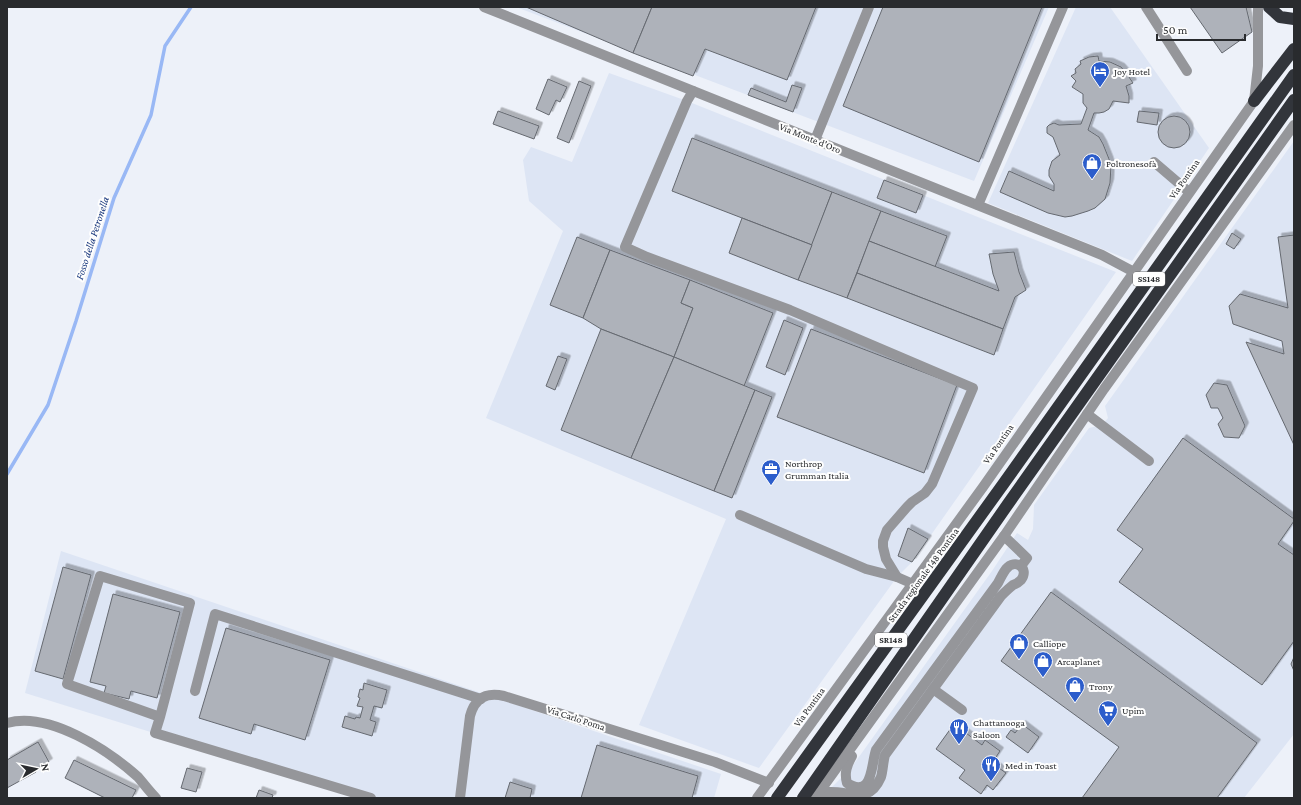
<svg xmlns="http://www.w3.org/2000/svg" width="1301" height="805" font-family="'Crimson Pro',serif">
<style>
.built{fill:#dde5f4}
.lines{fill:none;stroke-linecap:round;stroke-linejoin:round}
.stream{stroke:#99b8f5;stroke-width:3.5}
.building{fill:#aeb2ba;stroke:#656970;filter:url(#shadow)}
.minor{stroke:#95969a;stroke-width:10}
.highway{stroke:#32353b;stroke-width:12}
.labels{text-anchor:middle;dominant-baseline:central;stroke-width:4;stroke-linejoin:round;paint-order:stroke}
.shield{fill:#fefefe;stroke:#696a6c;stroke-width:1}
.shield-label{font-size:9px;font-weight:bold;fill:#292b2e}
.poi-label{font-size:10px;fill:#292b2e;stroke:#fefefe;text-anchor:start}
.street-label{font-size:10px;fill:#292b2e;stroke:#fefefe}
.water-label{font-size:11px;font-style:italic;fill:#19387d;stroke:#fefefe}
</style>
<defs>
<filter id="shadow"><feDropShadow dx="3.5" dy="-3.5" stdDeviation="0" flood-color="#0004"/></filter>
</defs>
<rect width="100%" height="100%" fill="#edf1f9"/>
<g class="built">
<polygon points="516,7 1049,7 974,181"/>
<polygon points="1076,7 1110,7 1209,148 1132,261 988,203"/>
<polygon points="609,73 687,101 1116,272 912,562 897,577 759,768 639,725 726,519 486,418 563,231 529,201 523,160 531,147 572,162"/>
<polygon points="1294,141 1294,734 1244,798 821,798 851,768 992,571 1017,533 1028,540 1033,529 1034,505 1089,428 1102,425 1108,418 1105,406"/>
<polygon points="61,551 721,774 714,798 363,798 25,693"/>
</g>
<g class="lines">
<polyline class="stream" points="7,474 48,405 76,321 114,198 151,115 165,46 191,7"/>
</g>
<g class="building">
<polygon points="526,7 652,7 633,53"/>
<polygon points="652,7 816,7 787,80 705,49 693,76 633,53"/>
<polygon points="883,7 1042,7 979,162 843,106"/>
<polygon points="1190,7 1246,7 1252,32 1222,53"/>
<polygon points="1098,56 1099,61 1110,62 1121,67 1127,74 1133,83 1126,86 1129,96 1129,103 1113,101 1109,109 1104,112 1099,113 1094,113 1088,130 1099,137 1103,144 1109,159 1111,165 1110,183 1105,199 1095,208 1088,211 1072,216 1065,217 1048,213 1000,192 1009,171 1054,191 1054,184 1049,176 1049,170 1052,161 1060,155 1053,137 1047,133 1047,127 1049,125 1054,123 1059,125 1081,124 1087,108 1083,103 1083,94 1072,87 1076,81 1071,76 1076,73 1075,69 1081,64 1080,61 1089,57"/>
<polygon points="548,79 567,87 560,102 556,100 549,115 536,109"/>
<polygon points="579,81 591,86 569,143 557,138"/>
<polygon points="792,85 802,88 793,112 748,95 751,88 786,102"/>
<polygon points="498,111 539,126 534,139 493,124"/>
<polygon points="1139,111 1159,113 1157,125 1137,122"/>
<circle cx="1174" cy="132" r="16"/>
<polygon points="692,138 832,192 812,245 672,191"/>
<polygon points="884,180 923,195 916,213 877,198"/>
<polygon points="832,192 881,211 847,298 798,280"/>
<polygon points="881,211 947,236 935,267 869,241"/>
<polygon points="742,218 812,245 798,280 729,253"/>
<polygon points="1232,233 1241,239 1234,249 1226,244"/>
<polygon points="1294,235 1294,445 1246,342 1284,354 1282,341 1233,324 1229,306 1240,294 1288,308 1278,237"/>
<polygon points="577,237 610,250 583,318 550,305"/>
<polygon points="869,241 999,291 993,274 989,254 1014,252 1019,272 1026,290 1015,297 1003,329 857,273"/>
<polygon points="610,250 690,280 681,303 693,308 674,357 601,329 583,318"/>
<polygon points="857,273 1003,329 994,355 847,298"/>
<polygon points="690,280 773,313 744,386 674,357 693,308 681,303"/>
<polygon points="784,320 803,328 785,375 766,367"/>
<polygon points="601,329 674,357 631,458 561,430"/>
<polygon points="811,329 957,385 924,473 777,417"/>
<polygon points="558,356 567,359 555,390 546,386"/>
<polygon points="674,357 755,390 714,491 631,458"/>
<polygon points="1214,383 1227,385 1245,426 1239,438 1224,437 1218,424 1223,418 1218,408 1211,408 1206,395"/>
<polygon points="755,390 772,397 732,498 714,491"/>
<polygon points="1183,438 1294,519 1294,521 1278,544 1294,555 1294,641 1262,685 1119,582 1143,549 1117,530"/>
<polygon points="908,528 928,539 912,562 898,556"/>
<polygon points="63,567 91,575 63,679 35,671"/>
<polygon points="1051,592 1257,743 1217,798 1082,798 1119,747 1001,661"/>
<polygon points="113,594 180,612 157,698 131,691 129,699 104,693 106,686 90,682"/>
<polygon points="226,628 330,660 305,740 254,724 251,734 199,718"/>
<polygon points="1294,657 1294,671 1291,664"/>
<polygon points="364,683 387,690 382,708 374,706 370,720 376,722 372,736 342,727 345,716 355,719 356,717 360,718 363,707 357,706 360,698 358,697 360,689 363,690"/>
<polygon points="954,724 982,745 985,740 1000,751 992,763 1006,773 993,790 987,785 981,794 959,778 965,770 936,749"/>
<polygon points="1022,724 1039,737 1028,753 1006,737 1011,730 1015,733"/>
<polygon points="38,742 49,762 35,770 36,772 7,788 7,760"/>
<polygon points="597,745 698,776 692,798 581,798"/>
<polygon points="74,760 136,790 132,798 105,798 65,778"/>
<polygon points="187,768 202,772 196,792 181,788"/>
<polygon points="510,782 532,789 530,798 505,798"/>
<polygon points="259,790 273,795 272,798 256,798"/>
</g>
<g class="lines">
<g class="minor">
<polyline points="484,7 1102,255 1134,272"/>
<polyline points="1146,7 1187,71"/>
<polyline points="693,91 687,101 625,247 647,257 790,310 973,388 932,484 925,493 912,502 907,507 887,530 883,541 883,547 886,559 897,577 913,584"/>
<polyline points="815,140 869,7"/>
<polyline points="1154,162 1189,192"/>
<polyline points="978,205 1063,7"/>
<polyline points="1087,414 1149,461"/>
<polyline points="740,515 866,569 897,577"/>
<polyline points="1004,536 1027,558 1021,566"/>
<polyline points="933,689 962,710"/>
<polyline points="195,691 215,614 481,699"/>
<polyline points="160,717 190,603 100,576 67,684 160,717 155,733 371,798"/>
<path d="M7 723C49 711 108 750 138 777 144 784 149 791 156 798"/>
<path d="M817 796C821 795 825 793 829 792 851 791 869 805 881 777 883 770 883 762 885 755L1001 596C1005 592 1009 588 1013 585 1016 584 1019 582 1021 580 1030 568 1015 558 1006 569 1003 573 1000 579 998 583L876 750C871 764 873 800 847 783 844 773 847 765 852 756"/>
<path d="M460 798 470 716C475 698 486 692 504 696L715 762 769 783"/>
<polyline points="757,798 983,487 1254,101 1258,66 1258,7"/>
<polyline points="815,798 1004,536 1104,389 1294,125"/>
</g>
<g class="highway">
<polyline points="1269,7 1280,17 1294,19"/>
<polyline points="1254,101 1294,49"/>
<polyline points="777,798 1004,483 1294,75"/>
<polyline points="803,798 1008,504 1294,100"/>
</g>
</g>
<defs>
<g id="hotel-pin" transform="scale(1)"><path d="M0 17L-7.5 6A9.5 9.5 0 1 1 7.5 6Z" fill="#2c5dcb" stroke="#fefefe"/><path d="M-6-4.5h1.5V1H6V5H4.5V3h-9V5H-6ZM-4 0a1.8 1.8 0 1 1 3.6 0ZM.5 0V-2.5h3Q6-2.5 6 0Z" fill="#fff"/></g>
<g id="shop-pin" transform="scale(1)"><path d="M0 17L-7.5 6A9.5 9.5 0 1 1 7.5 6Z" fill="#2c5dcb" stroke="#fefefe"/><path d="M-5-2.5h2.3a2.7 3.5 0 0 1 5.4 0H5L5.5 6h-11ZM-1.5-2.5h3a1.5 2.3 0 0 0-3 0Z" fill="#fff"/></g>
<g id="office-pin" transform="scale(1)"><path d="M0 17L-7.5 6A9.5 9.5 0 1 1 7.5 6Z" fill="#2c5dcb" stroke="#fefefe"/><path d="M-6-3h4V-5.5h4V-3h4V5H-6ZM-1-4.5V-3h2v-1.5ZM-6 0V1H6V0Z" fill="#fff"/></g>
<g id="supermarket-pin" transform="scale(1)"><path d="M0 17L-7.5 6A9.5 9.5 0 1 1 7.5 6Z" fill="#2c5dcb" stroke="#fefefe"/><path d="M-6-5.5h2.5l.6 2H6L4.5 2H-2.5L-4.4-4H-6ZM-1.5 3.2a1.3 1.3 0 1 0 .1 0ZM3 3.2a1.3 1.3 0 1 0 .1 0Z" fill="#fff"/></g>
<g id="restaurant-pin" transform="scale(1)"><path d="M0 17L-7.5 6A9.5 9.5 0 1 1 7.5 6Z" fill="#2c5dcb" stroke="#fefefe"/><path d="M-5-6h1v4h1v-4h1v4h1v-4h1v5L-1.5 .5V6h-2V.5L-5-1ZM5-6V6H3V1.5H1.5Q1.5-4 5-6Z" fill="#fff"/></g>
</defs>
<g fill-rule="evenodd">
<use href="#hotel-pin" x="1100" y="71"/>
<use href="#shop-pin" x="1092" y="163"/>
<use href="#office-pin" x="771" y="469"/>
<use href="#shop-pin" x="1019" y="643"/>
<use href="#shop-pin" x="1043" y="661"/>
<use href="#shop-pin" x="1075" y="686"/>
<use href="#supermarket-pin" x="1108" y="710"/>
<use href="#restaurant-pin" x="959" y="728"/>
<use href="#restaurant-pin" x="991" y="765"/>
</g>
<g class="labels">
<g class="shield">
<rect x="1133" y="272" width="32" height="14" rx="3"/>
<rect x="875" y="633" width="32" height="14" rx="3"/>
</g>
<g class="shield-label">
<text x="1149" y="279">SS148</text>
<text x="891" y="640">SR148</text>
</g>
<g class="poi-label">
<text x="1114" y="71">Joy Hotel</text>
<text x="1106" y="163">Poltronesofà</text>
<text x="785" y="463">Northrop<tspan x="785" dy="12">Grumman Italia</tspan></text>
<text x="1033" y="643">Calliope</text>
<text x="1057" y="661">Arcaplanet</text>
<text x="1089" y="686">Trony</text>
<text x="1122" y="710">Upim</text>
<text x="973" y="722">Chattanooga<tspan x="973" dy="12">Saloon</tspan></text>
<text x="1005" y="765">Med in Toast</text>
</g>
<g class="street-label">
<text transform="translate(810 138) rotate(22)">Via Monte d'Oro</text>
<text transform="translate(1184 179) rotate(-55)">Via Pontina</text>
<text transform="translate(998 444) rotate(-55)">Via Pontina</text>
<text transform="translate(923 575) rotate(-54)">Strada regionale 148 Pontina</text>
<text transform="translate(809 707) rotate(-54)">Via Pontina</text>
<text transform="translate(576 718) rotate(18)">Via Carlo Poma</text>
</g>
<g class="water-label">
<text transform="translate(92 238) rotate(-72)">Fosso della Petronella</text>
</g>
</g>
<rect width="1301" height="805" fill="none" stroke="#292b2e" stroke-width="16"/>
<g transform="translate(36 769) rotate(81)" stroke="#fefefe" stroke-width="3" paint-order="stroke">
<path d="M0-3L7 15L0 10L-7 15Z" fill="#292b2e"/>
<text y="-6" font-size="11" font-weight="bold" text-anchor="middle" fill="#292b2e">N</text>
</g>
<path d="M1157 34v6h88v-6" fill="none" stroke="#292b2e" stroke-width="2"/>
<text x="1163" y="34" font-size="12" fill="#292b2e" stroke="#fefefe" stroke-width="3" paint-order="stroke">50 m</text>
</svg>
